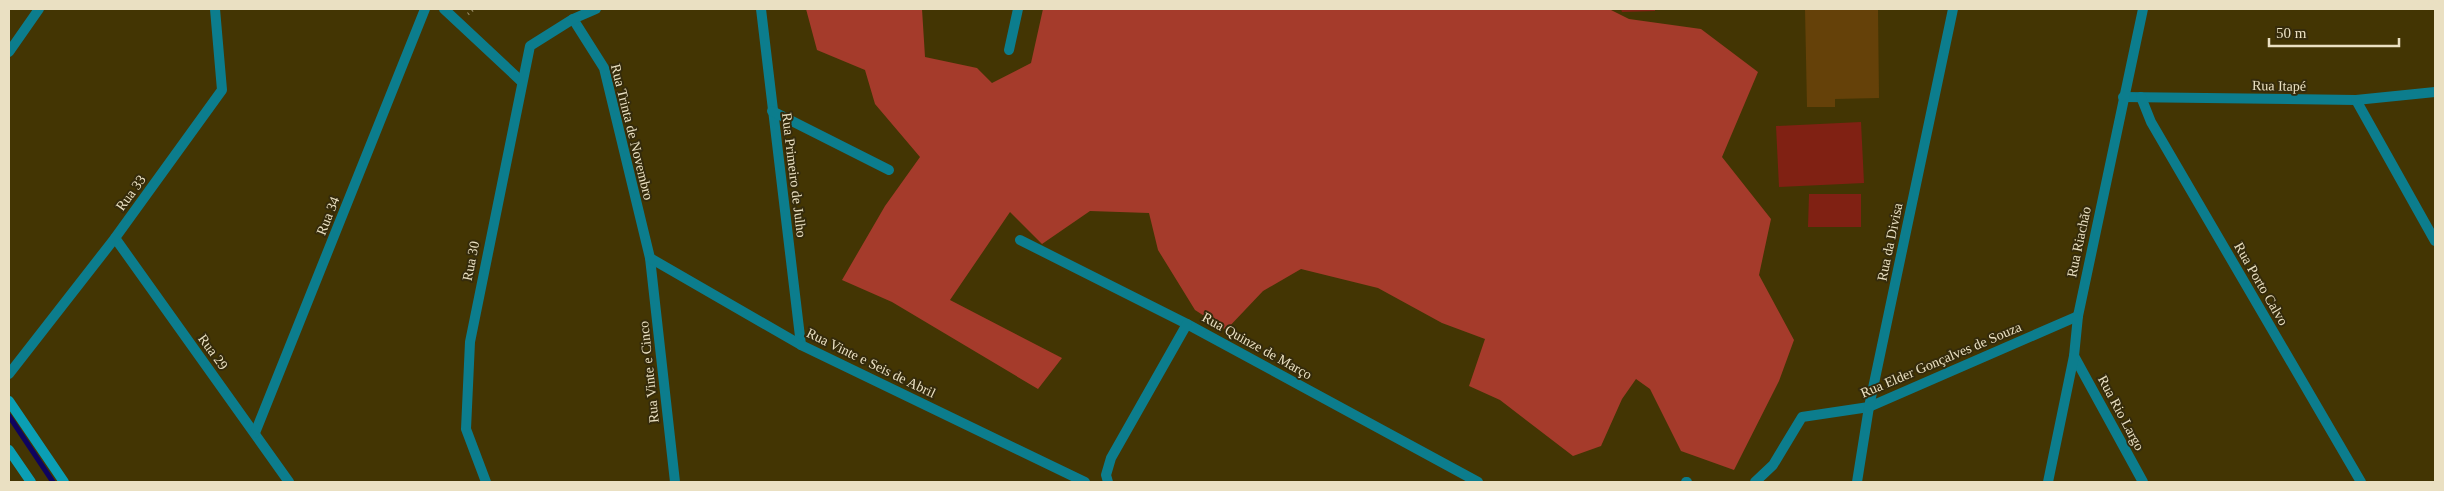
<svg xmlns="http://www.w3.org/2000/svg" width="2444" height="491" font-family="Georgia,serif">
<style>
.green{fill:#802113}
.forest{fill:#a53b2b}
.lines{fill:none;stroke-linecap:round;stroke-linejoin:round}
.stream{stroke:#0e035e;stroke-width:5}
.building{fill:#654109}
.path{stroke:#9b8f68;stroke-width:3;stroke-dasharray:1 4;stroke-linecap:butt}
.street{stroke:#0c7d8d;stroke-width:10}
.secondary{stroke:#0b9fb4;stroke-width:10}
.labels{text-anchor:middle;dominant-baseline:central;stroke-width:4;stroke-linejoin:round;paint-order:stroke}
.street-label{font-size:14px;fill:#eae0c2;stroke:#352b0b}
</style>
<rect width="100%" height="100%" fill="#433503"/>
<g class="green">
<polygon points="1621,9 1655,9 1655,11 1622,12"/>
<polygon points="1861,122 1864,183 1779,187 1776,126"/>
<polygon points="1809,194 1861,194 1861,227 1808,227"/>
</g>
<polygon class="forest" points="806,9 922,9 925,57 977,68 992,83 1031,63 1043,9 1609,9 1629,19 1701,29 1758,72 1722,157 1771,219 1759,275 1794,340 1779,381 1734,470 1681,451 1650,389 1636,379 1622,399 1601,446 1573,456 1500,400 1469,386 1485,339 1442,323 1378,288 1301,269 1263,291 1226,330 1195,310 1158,250 1149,213 1090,211 1042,244 1010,212 950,300 1062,358 1038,389 892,302 842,280 885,206 920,157 875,104 865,70 817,50"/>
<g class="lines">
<polyline class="stream" points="9,416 53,482"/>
</g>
<polygon class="building" points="1805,9 1878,9 1879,98 1835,99 1835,107 1807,107"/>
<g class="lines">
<polyline class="path" points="468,14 474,9"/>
<g class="street">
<polyline points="444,9 521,81"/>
<polyline points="761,9 801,345"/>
<polyline points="573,19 604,68 650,258 675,482"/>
<polyline points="1009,50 1018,9"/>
<polyline points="9,52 39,9"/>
<polyline points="2123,97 2356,100 2435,92"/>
<polyline points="2141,97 2151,122 2361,482"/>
<polyline points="2356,100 2435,241"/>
<polyline points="772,111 889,170"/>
<polyline points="115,238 289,482"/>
<polyline points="1020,240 1187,324 1478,482"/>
<polyline points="650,258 801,345 1085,482"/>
<polyline points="2074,356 2143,482"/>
<polyline points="9,374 115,238 222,90 215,9"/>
<polyline points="255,433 425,9"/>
<polyline points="486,482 466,429 470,342 530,46 573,19 596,9"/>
<polyline points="1108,482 1106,475 1111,458 1187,324"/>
<polyline points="1686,482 1687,482"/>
<polyline points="1755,482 1773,465 1802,417 1869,407 2078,316"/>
<polyline points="1857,482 1869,407 1953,9"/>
<polyline points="2048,482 2074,356 2078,316 2143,9"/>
</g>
<g class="secondary">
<polyline points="9,401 64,482"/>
<polyline points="9,450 31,482"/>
</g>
</g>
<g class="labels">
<g class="street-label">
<text transform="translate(2279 86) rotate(1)">Rua Itapé</text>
<text transform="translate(632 132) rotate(76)">Rua Trinta de Novembro</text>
<text transform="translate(794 175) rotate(83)">Rua Primeiro de Julho</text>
<text transform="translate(131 193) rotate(-54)">Rua 33</text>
<text transform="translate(328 216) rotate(-68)">Rua 34</text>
<text transform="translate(1890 242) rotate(-78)">Rua da Divisa</text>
<text transform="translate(2079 242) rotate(-78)">Rua Riachão</text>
<text transform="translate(471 261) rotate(-79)">Rua 30</text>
<text transform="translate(2261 284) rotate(60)">Rua Porto Calvo</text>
<text transform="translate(1257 346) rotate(29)">Rua Quinze de Março</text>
<text transform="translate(213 352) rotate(54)">Rua 29</text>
<text transform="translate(1941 360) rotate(-23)">Rua Elder Gonçalves de Souza</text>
<text transform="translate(871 363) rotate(26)">Rua Vinte e Seis de Abril</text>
<text transform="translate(649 372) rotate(-96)">Rua Vinte e Cinco</text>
<text transform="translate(2121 413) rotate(62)">Rua Rio Largo</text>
</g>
</g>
<rect width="2444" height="491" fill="none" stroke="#eae0c2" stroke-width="20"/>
<path d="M2269 38v8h130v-8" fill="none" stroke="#eae0c2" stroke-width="2.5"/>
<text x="2276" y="38" font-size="15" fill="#eae0c2" stroke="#352b0b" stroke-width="4" paint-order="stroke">50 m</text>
</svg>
